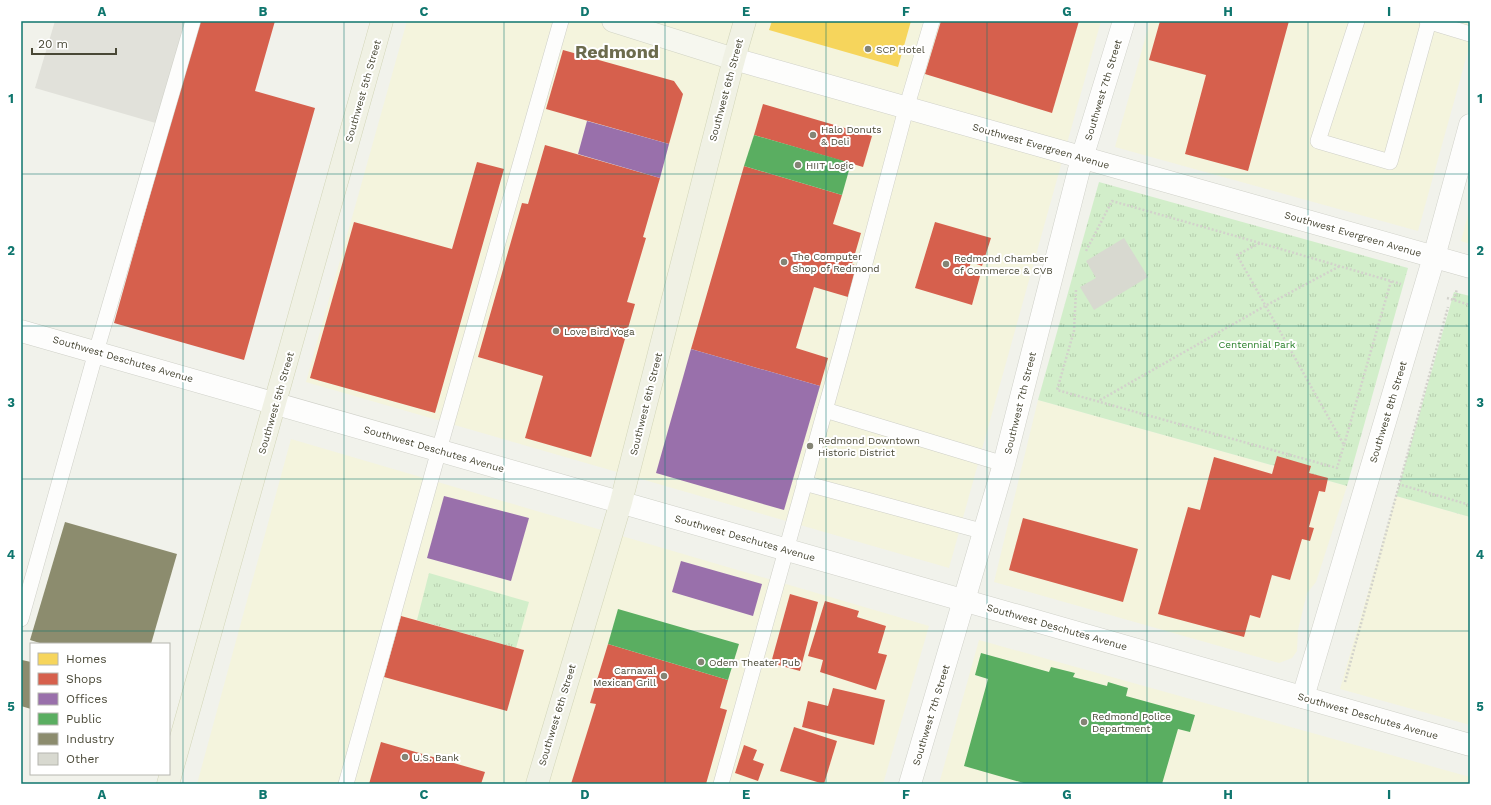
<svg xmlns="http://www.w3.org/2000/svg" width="1491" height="805" font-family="'Work Sans',sans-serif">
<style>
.commercial{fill:#f4f4dd}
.park{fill:url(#park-tufts)}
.parking{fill:#e1e1da}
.homes{fill:#f6d55c}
.shops{fill:#d6604d}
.offices{fill:#9970ab}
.public{fill:#5aae61}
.industry{fill:#8c8c6e}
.building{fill:#d8d9d0}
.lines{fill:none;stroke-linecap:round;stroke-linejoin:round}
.lane-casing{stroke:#cfd0c8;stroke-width:16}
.street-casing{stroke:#cfd0c8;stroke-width:23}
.secondary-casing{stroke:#d1d3c4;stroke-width:23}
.primary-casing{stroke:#d2d5b7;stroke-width:23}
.path{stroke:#d2d2cb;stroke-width:2.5;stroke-dasharray:2 2;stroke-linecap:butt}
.lane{stroke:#fdfdfc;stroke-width:15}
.street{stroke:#fdfdfc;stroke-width:22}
.secondary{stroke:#f6f7ef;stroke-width:22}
.primary{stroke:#f0f1e4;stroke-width:22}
.grid{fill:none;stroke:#0f766e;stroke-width:1;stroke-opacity:0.55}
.poi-dot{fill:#848475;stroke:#fff;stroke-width:1.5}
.labels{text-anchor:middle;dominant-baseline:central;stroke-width:4;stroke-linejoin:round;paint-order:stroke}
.poi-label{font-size:10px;fill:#494836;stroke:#fff;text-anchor:start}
.street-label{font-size:10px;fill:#494836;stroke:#fff}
.park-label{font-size:10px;fill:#267e27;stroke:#fff}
.town-label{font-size:18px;font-weight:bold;fill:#6c6b4d;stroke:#fff}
.neatline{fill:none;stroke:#0f766e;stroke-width:1.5}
.grid-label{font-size:13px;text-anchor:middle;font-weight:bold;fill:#0f766e}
</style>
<defs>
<pattern id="park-tufts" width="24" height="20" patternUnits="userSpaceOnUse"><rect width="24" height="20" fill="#d2eeca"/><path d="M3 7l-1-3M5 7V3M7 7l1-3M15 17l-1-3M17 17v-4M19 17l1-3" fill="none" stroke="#b6ceae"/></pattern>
</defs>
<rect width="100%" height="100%" fill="#f1f2eb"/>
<g class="commercial">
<polygon points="407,21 1101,21 949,568 306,382"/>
<polygon points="1150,21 1470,21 1470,44 1418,231 1115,147"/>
<polygon points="1470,208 1470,244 1461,241"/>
<polygon points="1038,400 1347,486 1316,582 1307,593 1298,630 1297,651 1292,658 1279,663 994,582"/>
<polygon points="291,439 929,626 883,784 197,784"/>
<polygon points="1396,496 1470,517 1470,725 1340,689"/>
<polygon points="979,640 1470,777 1470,784 939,784"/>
</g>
<g class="park">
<polygon points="1099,182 1408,268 1347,486 1038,400"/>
<polygon points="1454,292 1470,296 1470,517 1396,496"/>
<polygon points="429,573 529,602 516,648 417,620"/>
</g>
<polygon class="parking" points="55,21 188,21 159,124 35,88"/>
<polygon class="homes" points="772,21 911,21 898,67 769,30"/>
<g class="shops">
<polygon points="199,21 275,21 255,91 315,108 244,360 114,323"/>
<polygon points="941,21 1079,21 1052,113 925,74"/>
<polygon points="1160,21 1289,21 1248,171 1185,154 1206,75 1149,60"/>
<polygon points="563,50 674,81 683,94 669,144 546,109"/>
<polygon points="763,104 872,136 863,167 754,135"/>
<polygon points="545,145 660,178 643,237 646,238 627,302 635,304 591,457 525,438 543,376 478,357 522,203 528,204"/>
<polygon points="477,162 504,169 435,413 310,378 354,222 452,249"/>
<polygon points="744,166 842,195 833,224 861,233 852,264 857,266 848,297 814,287 796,348 828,358 820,386 691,349"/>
<polygon points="935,222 991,238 982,266 971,262 968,272 980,276 972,305 915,288"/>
<polygon points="1277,456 1311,466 1309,473 1328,478 1325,492 1319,491 1309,527 1314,528 1310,541 1302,539 1290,580 1272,575 1260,618 1250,615 1244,637 1158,614 1188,507 1200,510 1214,457 1272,474"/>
<polygon points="1023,518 1138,549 1123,602 1009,570"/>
<polygon points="790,594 818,602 800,671 771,663"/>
<polygon points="825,601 859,611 857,617 886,626 878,653 887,655 876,690 820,672 823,660 808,656"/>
<polygon points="401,616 524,650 507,711 384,677"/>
<polygon points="608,644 728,680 720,708 727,710 706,784 571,784 596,704 590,703"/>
<polygon points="833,688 885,700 874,745 802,727 808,701 828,706"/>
<polygon points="794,727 837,741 824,784 780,771"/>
<polygon points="381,742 485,772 481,784 369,784"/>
<polygon points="744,745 757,750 753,760 764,764 758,781 735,773"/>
</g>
<g class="offices">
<polygon points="587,121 669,144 660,178 578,154"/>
<polygon points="691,349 820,386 784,510 656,473"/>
<polygon points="444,496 529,518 511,581 427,558"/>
<polygon points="681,561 762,584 753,616 672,592"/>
</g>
<g class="public">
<polygon points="754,135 851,163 842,195 744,166"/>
<polygon points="618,609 739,644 728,680 608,644"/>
<polygon points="981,653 1049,672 1051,667 1075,673 1073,677 1107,686 1108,682 1128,688 1126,696 1195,715 1190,732 1178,729 1162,784 1027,784 964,766 988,679 975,675"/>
</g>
<g class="industry">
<polygon points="65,522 177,554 151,644 43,644 30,640"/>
<polygon points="22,660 31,662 31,709 21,706"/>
</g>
<polygon class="building" points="1124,238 1148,277 1094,310 1080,287 1096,278 1086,261"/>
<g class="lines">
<g class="lane-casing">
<g id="lane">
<polyline points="1357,21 1318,141 1390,162 1429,21"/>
<polyline points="1427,21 1470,34"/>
<polyline points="825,410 1004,464"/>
<polyline points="804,483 985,532"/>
<polyline points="21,619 96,352 193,21"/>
<polyline points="346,784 439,450 561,21"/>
<polyline points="721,784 844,342 906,109 932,21"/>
</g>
</g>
<g class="street-casing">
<g id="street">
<polyline points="734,59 1470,267"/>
<polyline points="21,331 1470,745"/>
<polyline points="1303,697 1434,257 1470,125"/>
<polyline points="910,784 1004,464 1082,158 1124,21"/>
</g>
</g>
<g class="secondary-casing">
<polyline id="secondary" points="613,21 734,59"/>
</g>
<g class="primary-casing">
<g id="primary">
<polyline points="168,784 382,21"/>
<polyline points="537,784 621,502 734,59 745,21"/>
</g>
</g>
<g class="path">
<polyline points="1086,251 1112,201 1260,243"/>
<polyline points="1391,281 1344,445 1237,255 1260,243 1401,284"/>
<polyline points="1076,290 1074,331 1057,390 1337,468 1344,445"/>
<polyline points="1447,298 1470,305"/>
<polyline points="1454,300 1457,289"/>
<polyline points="1100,400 1265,306 1340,266"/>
<polyline points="1398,484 1470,505"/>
<polyline points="1345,682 1448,307"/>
</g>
<use href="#lane" class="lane"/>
<use href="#street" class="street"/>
<use href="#secondary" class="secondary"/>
<use href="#primary" class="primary"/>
</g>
<path class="grid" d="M183 21V784M344 21V784M504 21V784M665 21V784M826 21V784M987 21V784M1147 21V784M1308 21V784M21 174H1470M21 326H1470M21 479H1470M21 631H1470"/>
<g class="poi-dot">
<circle cx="868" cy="49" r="4"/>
<circle cx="813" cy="135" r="4"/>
<circle cx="798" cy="165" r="4"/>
<circle cx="784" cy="262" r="4"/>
<circle cx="946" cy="264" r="4"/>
<circle cx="556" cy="331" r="4"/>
<circle cx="810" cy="446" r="4"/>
<circle cx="701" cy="662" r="4"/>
<circle cx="664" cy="676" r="4"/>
<circle cx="1084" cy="722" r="4"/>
<circle cx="405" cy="757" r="4"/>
</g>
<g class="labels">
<g class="poi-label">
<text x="876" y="49">SCP Hotel</text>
<text x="821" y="129">Halo Donuts<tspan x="821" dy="12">&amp; Deli</tspan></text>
<text x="806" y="165">HIIT Logic</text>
<text x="792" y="256">The Computer<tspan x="792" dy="12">Shop of Redmond</tspan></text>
<text x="954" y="258">Redmond Chamber<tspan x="954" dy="12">of Commerce &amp; CVB</tspan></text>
<text x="564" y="331">Love Bird Yoga</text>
<text x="818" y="440">Redmond Downtown<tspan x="818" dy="12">Historic District</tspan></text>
<text x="709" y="662">Odem Theater Pub</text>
<text x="656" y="670" text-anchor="end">Carnaval<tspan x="656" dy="12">Mexican Grill</tspan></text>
<text x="1092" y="716">Redmond Police<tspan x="1092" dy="12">Department</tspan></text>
<text x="413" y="757">U.S. Bank</text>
</g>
<g class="street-label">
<text transform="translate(726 90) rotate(-75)">Southwest 6th Street</text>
<text transform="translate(1103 90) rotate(-73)">Southwest 7th Street</text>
<text transform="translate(363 91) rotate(-74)">Southwest 5th Street</text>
<text transform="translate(1041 146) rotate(16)">Southwest Evergreen Avenue</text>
<text transform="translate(1353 234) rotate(16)">Southwest Evergreen Avenue</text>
<text transform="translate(123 359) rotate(16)">Southwest Deschutes Avenue</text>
<text transform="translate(276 403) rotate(-74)">Southwest 5th Street</text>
<text transform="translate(1020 403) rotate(-76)">Southwest 7th Street</text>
<text transform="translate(646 404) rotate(-76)">Southwest 6th Street</text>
<text transform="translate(1388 412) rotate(-73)">Southwest 8th Street</text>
<text transform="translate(434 449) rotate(16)">Southwest Deschutes Avenue</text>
<text transform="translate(745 538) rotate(16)">Southwest Deschutes Avenue</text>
<text transform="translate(1057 627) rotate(16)">Southwest Deschutes Avenue</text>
<text transform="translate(557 715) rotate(-73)">Southwest 6th Street</text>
<text transform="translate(931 715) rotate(-73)">Southwest 7th Street</text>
<text transform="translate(1368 716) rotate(16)">Southwest Deschutes Avenue</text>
</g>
<g class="park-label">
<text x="1257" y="344">Centennial Park</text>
</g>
<g class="town-label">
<text x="617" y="51">Redmond</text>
</g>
</g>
<rect width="1491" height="805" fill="none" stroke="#ffffff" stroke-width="44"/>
<rect x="30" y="643" width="140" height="132" fill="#ffffff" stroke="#b6b6af"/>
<rect x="38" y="653" width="20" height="12" fill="#f6d55c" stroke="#b6b6af"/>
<text x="66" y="663" font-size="12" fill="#494836">Homes</text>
<rect x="38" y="673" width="20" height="12" fill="#d6604d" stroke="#b6b6af"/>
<text x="66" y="683" font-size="12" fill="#494836">Shops</text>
<rect x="38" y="693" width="20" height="12" fill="#9970ab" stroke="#b6b6af"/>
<text x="66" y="703" font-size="12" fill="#494836">Offices</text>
<rect x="38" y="713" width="20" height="12" fill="#5aae61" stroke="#b6b6af"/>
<text x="66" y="723" font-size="12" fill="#494836">Public</text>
<rect x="38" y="733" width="20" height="12" fill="#8c8c6e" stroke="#b6b6af"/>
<text x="66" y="743" font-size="12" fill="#494836">Industry</text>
<rect x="38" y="753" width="20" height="12" fill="#d8d9d0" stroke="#b6b6af"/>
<text x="66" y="763" font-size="12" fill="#494836">Other</text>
<path d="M32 48v6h84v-6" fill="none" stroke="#494836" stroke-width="2"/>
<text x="38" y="48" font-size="12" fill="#494836" stroke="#ffffff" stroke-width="3" paint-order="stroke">20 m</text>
<rect x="22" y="22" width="1447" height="761" class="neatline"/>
<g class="grid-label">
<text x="102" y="16">A</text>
<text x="263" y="16">B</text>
<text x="424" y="16">C</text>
<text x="585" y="16">D</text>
<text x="746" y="16">E</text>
<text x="906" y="16">F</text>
<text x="1067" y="16">G</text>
<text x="1228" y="16">H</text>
<text x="1389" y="16">I</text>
<text x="11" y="103">1</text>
<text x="1480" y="103">1</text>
<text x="11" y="255">2</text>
<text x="1480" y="255">2</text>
<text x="11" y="407">3</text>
<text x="1480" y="407">3</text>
<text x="11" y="559">4</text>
<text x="1480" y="559">4</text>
<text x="11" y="711">5</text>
<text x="1480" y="711">5</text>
<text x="102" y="799">A</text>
<text x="263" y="799">B</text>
<text x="424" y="799">C</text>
<text x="585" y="799">D</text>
<text x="746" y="799">E</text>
<text x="906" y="799">F</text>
<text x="1067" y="799">G</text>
<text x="1228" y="799">H</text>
<text x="1389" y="799">I</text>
</g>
</svg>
